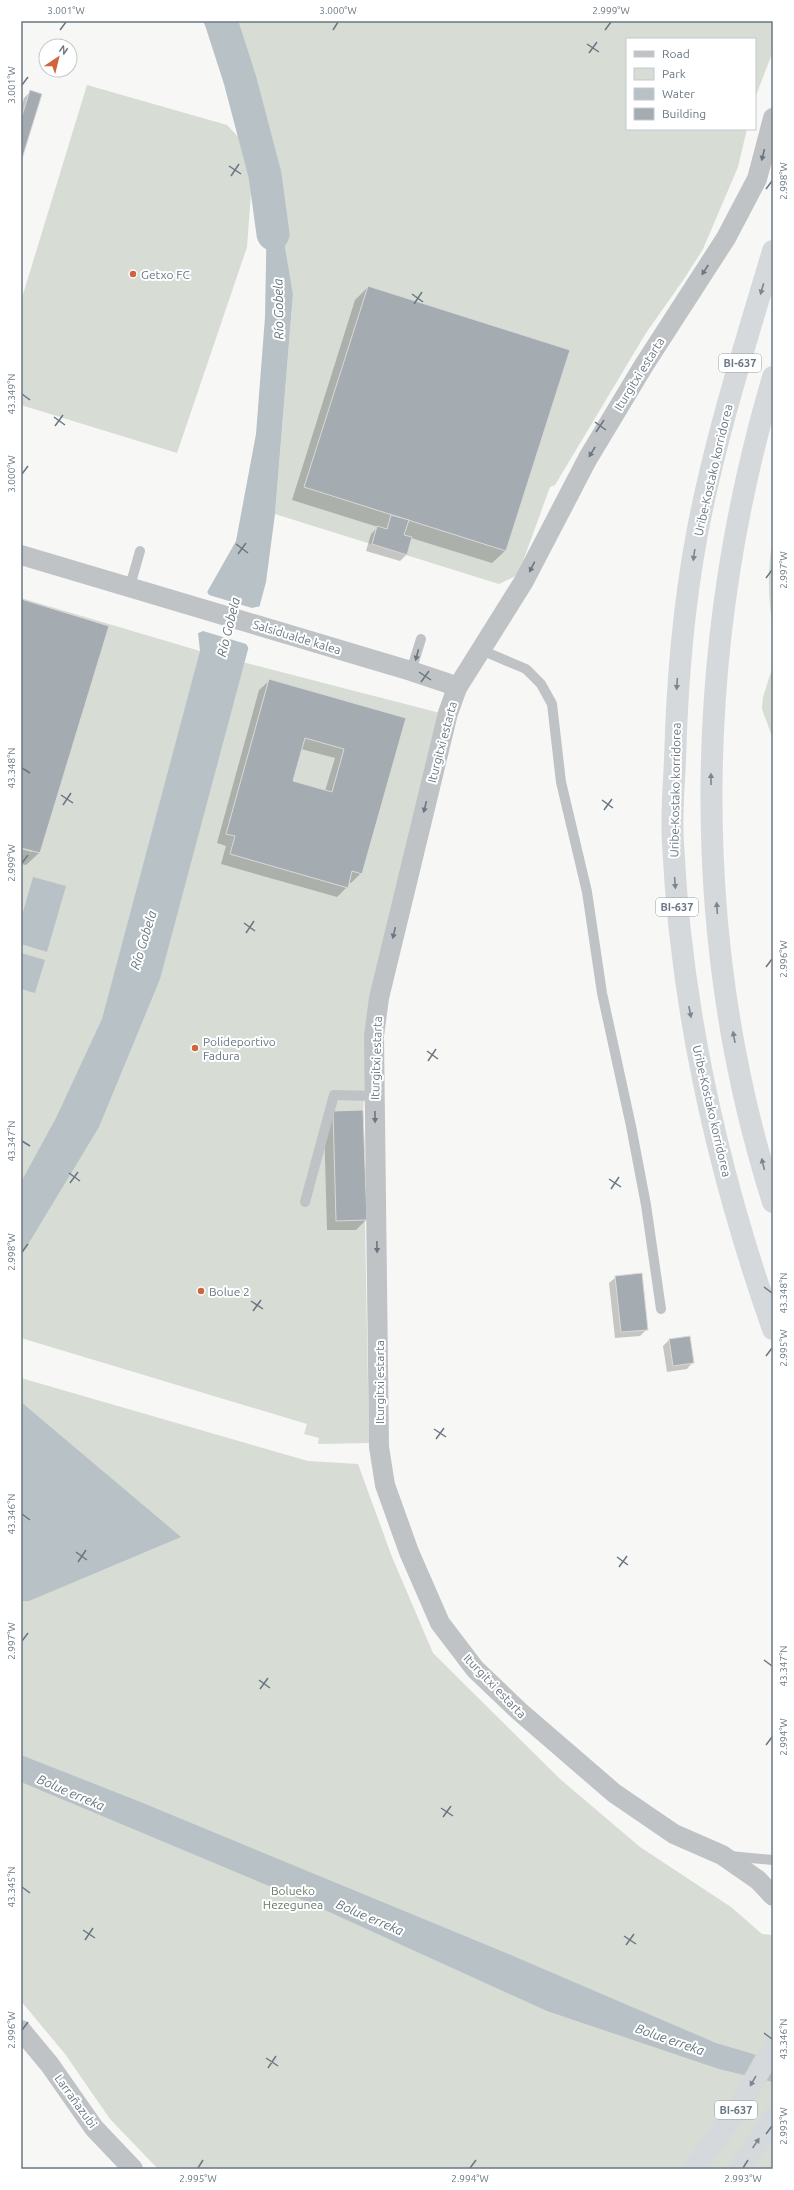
<svg xmlns="http://www.w3.org/2000/svg" width="794" height="2190" font-family="Ubuntu,sans-serif">
<style>
.green{fill:#d7dcd5}
.water{fill:#b8c1c6}
.pier{fill:#f7f7f5}
.shadow{fill:#0003;fill-rule:evenodd}
.lines{fill:none;stroke-linecap:round;stroke-linejoin:round}
.river{stroke:#b8c1c6;stroke-width:33}
.building{fill:#a5acb1;stroke:#d9d9d8;fill-rule:evenodd}
.service{stroke:#bfc3c6;stroke-width:10}
.minor{stroke:#bfc3c6;stroke-width:20}
.trunk{stroke:#d5d9dc;stroke-width:22}
.oneway{fill:#6a7783}
.oneway2{fill:#7a8690}
.ticks{fill:none;stroke:#6a7783;stroke-width:1.5}
.poi-dot{fill:#cf643e;stroke:#fff;stroke-width:1.5}
.labels{text-anchor:middle;dominant-baseline:central;stroke-width:4;stroke-linejoin:round;paint-order:stroke}
.shield{fill:#fff;stroke:#97a0a8;stroke-width:1}
.shield-label{font-size:11px;font-weight:bold;fill:#6a7783}
.poi-label{font-size:12px;fill:#6a7783;stroke:#fff;text-anchor:start}
.street-label{font-size:12px;fill:#6a7783;stroke:#fff}
.park-label{font-size:12px;fill:#6b7a68;stroke:#fff}
.water-label{font-size:13px;font-style:italic;fill:#66777e;stroke:#fff}
.neatline{fill:none;stroke:#6a7783;stroke-width:1.5}
.ticks-label{font-size:10px;text-anchor:middle;fill:#6a7783}
</style>
<rect width="100%" height="100%" fill="#f7f7f5"/>
<g class="green">
<polygon points="234,21 773,21 773,51 755,98 755,39 627,39 627,129 747,129 738,167 703,249 684,279 646,333 555,485 550,487 518,575 499,584 275,514 293,294 263,116"/>
<polygon points="87,85 227,125 240,139 249,160 251,193 247,247 177,453 21,405 21,301"/>
<path d="M773 540V627C768 600 767 566 773 540Z"/>
<polygon points="21,598 200,651 440,713 373,1000 363,1110 369,1443 318,1444 319,1438 304,1434 307,1424 21,1338"/>
<polygon points="773,666 773,739 762,709 763,697"/>
<polygon points="21,1378 308,1461 358,1464 392,1557 433,1653 560,1779 640,1847 731,1907 762,1934 773,1935 773,2169 158,2169 110,2119 65,2054 21,2001"/>
</g>
<g class="water">
<polygon points="203,21 234,21 263,116 293,294 275,514 266,582 160,979 99,1127 21,1256 21,1182 56,1118 102,1019 200,651 197,624 206,594 236,541 256,434 265,317 268,156"/>
<polygon points="33,877 66,886 47,952 21,944 21,919"/>
<polygon points="21,953 45,960 35,993 21,989"/>
<polygon points="21,1402 181,1537 29,1601 21,1601"/>
<polygon points="21,1755 138,1801 506,1953 716,2043 773,2060 773,2082 719,2069 547,2011 305,1901 21,1782"/>
</g>
<polygon class="pier" points="206,590 209,595 252,608 261,606 250,650 246,644 203,631 196,634 195,624"/>
<g class="shadow">
<polygon points="30,92 21,159 21,107 24,98"/>
<polygon points="368,287 568,351 505,551 492,563 411,538 406,555 400,561 366,551 371,534 378,527 292,500 355,300"/>
<polygon points="21,600 39,853 26,865 21,864 21,849 32,852 32,850 21,847"/>
<path d="M269 681 404 719 361 873 351 883 348 882 347 887 337 897 221 864 226 846 217 843 259 690ZM301 749 335 758 325 791 292 782Z"/>
<polygon points="333,1112 366,1220 356,1230 327,1230 324,1122"/>
<polygon points="616,1277 647,1329 640,1336 615,1338 609,1283"/>
<polygon points="669,1340 693,1362 687,1369 667,1372 663,1346"/>
</g>
<g class="lines">
<polyline class="river" points="221,21 240,80 265,175 273,234"/>
</g>
<g class="building">
<polygon points="30,90 42,94 21,162 21,119"/>
<polygon points="368,286 570,350 506,551 304,487"/>
<polygon points="391,515 409,520 404,535 412,537 407,555 372,544 377,526 387,529"/>
<polygon points="21,599 109,626 40,853 21,848"/>
<path d="M269 679 406 718 362 874 352 871 348 888 230 854 235 836 226 834ZM305 738 344 749 332 792 293 781Z"/>
<polygon points="363,1110 367,1220 336,1221 333,1111"/>
<polygon points="642,1273 648,1330 621,1332 615,1276"/>
<polygon points="690,1336 694,1363 673,1366 669,1339"/>
</g>
<g class="lines">
<g class="service">
<polyline points="130,586 140,551"/>
<polyline points="481,650 526,669 541,684 552,704 561,782 587,892 602,993 631,1126 646,1205 661,1309"/>
<polyline points="411,671 421,639"/>
<polyline points="305,1202 334,1095 374,1096"/>
<polyline points="730,1856 773,1860"/>
</g>
<g class="minor">
<polyline points="773,118 757,179 726,238 644,365 588,458 524,581 457,688 448,713 379,998 374,1036 379,1447 385,1485 409,1552 440,1623 475,1669 519,1711 614,1793 674,1834 722,1855 758,1880 773,1896"/>
<polyline points="21,555 411,671 447,683 457,688"/>
<polyline points="21,2030 50,2065 94,2128 133,2169"/>
</g>
<g class="trunk">
<path d="M773 251C745 345 715 438 697 534 683 609 677 685 675 760 674 787 671 816 673 843 681 1009 718 1173 773 1329"/>
<path d="M773 377C694 645 688 934 773 1202"/>
<polyline points="694,2169 740,2105 773,2047"/>
<polyline points="739,2169 773,2118"/>
</g>
</g>
<defs><path id="oneway-solid" d="M-6-.8H1V-3.2L6.5 0L1 3.2V.8H-6Z"/></defs>
<g class="oneway">
<use href="#oneway-solid" transform="translate(763 155) rotate(104)"/>
<use href="#oneway-solid" transform="translate(705 270) rotate(123)"/>
<use href="#oneway-solid" transform="translate(592 452) rotate(121)"/>
<use href="#oneway-solid" transform="translate(532 567) rotate(117)"/>
<use href="#oneway-solid" transform="translate(417 655) rotate(105)"/>
<use href="#oneway-solid" transform="translate(425 807) rotate(104)"/>
<use href="#oneway-solid" transform="translate(394 933) rotate(103)"/>
<use href="#oneway-solid" transform="translate(375 1117) rotate(89)"/>
<use href="#oneway-solid" transform="translate(377 1247) rotate(89)"/>
</g>
<g class="oneway2">
<use href="#oneway-solid" transform="translate(762 289) rotate(106)"/>
<use href="#oneway-solid" transform="translate(694 555) rotate(98)"/>
<use href="#oneway-solid" transform="translate(677 684) rotate(94)"/>
<use href="#oneway-solid" transform="translate(711 779) rotate(-90)"/>
<use href="#oneway-solid" transform="translate(675 883) rotate(86)"/>
<use href="#oneway-solid" transform="translate(717 908) rotate(-94)"/>
<use href="#oneway-solid" transform="translate(690 1012) rotate(79)"/>
<use href="#oneway-solid" transform="translate(734 1037) rotate(-100)"/>
<use href="#oneway-solid" transform="translate(763 1164) rotate(-104)"/>
<use href="#oneway-solid" transform="translate(753 2081) rotate(120)"/>
<use href="#oneway-solid" transform="translate(756 2143) rotate(-56)"/>
</g>
<path class="ticks" d="M60 30 66 22M333 30 338 22M605 30 611 22M587 44 599 52M589 53 597 42M22 85 28 77M229 166 241 174M231 176 239 164M766 189 772 181M412 294 423 302M414 304 422 292M22 394 30 400M54 417 65 425M595 422 606 430M55 426 63 415M596 432 604 420M22 474 28 466M236 544 248 553M238 554 246 543M766 578 772 570M419 672 431 680M421 682 429 671M22 768 30 773M61 795 73 803M602 800 613 808M63 805 71 793M604 810 612 799M22 863 28 855M244 923 255 931M246 933 254 921M766 967 772 959M427 1051 438 1059M428 1061 436 1049M22 1141 30 1146M69 1173 80 1181M609 1179 621 1187M70 1183 78 1172M611 1189 619 1177M22 1252 28 1244M764 1287 772 1293M251 1301 263 1309M253 1311 261 1300M766 1356 772 1348M434 1429 446 1437M436 1439 444 1428M22 1514 30 1520M76 1552 87 1560M617 1557 628 1565M78 1562 86 1550M619 1567 627 1556M22 1641 28 1633M764 1660 772 1666M259 1680 270 1688M260 1689 268 1678M766 1745 772 1737M441 1808 453 1816M443 1817 451 1806M22 1887 30 1893M83 1930 95 1938M624 1936 636 1944M85 1940 93 1928M626 1945 634 1934M22 2030 28 2022M764 2033 772 2039M266 2058 278 2066M268 2068 276 2056M766 2134 772 2126M198 2168 203 2160M470 2168 476 2160M743 2168 748 2160"/>
<g class="poi-dot">
<circle cx="133" cy="274" r="4"/>
<circle cx="195" cy="1048" r="4"/>
<circle cx="201" cy="1291" r="4"/>
</g>
<g class="labels">
<g class="shield">
<rect x="719" y="354" width="42" height="18" rx="3"/>
<rect x="656" y="898" width="42" height="18" rx="3"/>
<rect x="715" y="2101" width="42" height="18" rx="3"/>
</g>
<g class="shield-label">
<text x="740" y="363">BI-637</text>
<text x="677" y="907">BI-637</text>
<text x="736" y="2110">BI-637</text>
</g>
<g class="poi-label">
<text x="141" y="274">Getxo FC</text>
<text x="203" y="1041">Polideportivo<tspan x="203" dy="14">Fadura</tspan></text>
<text x="209" y="1291">Bolue 2</text>
</g>
<g class="street-label">
<text transform="translate(639 374) rotate(-58)">Iturgitxi estarta</text>
<text transform="translate(713 470) rotate(-77)">Uribe-Kostako korridorea</text>
<text transform="translate(297 637) rotate(17)">Salsidualde kalea</text>
<text transform="translate(442 742) rotate(-75)">Iturgitxi estarta</text>
<text transform="translate(675 790) rotate(-89)">Uribe-Kostako korridorea</text>
<text transform="translate(376 1058) rotate(-88)">Iturgitxi estarta</text>
<text transform="translate(712 1111) rotate(77)">Uribe-Kostako korridorea</text>
<text transform="translate(379 1382) rotate(-90)">Iturgitxi estarta</text>
<text transform="translate(495 1686) rotate(46)">Iturgitxi estarta</text>
<text transform="translate(76 2101) rotate(54)">Larrañazubi</text>
</g>
<g class="park-label">
<text x="293" y="1890">Bolueko<tspan x="293" dy="14">Hezegunea</tspan></text>
</g>
<g class="water-label">
<text transform="translate(278 309) rotate(-91)">Río Gobela</text>
<text transform="translate(228 627) rotate(-76)">Río Gobela</text>
<text transform="translate(143 940) rotate(-73)">Río Gobela</text>
<text transform="translate(71 1792) rotate(23)">Bolue erreka</text>
<text transform="translate(370 1917) rotate(23)">Bolue erreka</text>
<text transform="translate(670 2039) rotate(19)">Bolue erreka</text>
</g>
</g>
<rect width="794" height="2190" fill="none" stroke="#ffffff" stroke-width="44"/>
<rect x="626" y="38" width="130" height="92" fill="#ffffff" stroke="#c3c9cd"/>
<rect x="634" y="51" width="20" height="6" fill="#bfc3c6" stroke="#c3c9cd"/>
<text x="662" y="58" font-size="12" fill="#6a7783">Road</text>
<rect x="634" y="68" width="20" height="12" fill="#d7dcd5" stroke="#c3c9cd"/>
<text x="662" y="78" font-size="12" fill="#6a7783">Park</text>
<rect x="634" y="88" width="20" height="12" fill="#b8c1c6" stroke="#c3c9cd"/>
<text x="662" y="98" font-size="12" fill="#6a7783">Water</text>
<rect x="634" y="108" width="20" height="12" fill="#a5acb1" stroke="#c3c9cd"/>
<text x="662" y="118" font-size="12" fill="#6a7783">Building</text>
<g transform="translate(58 58) rotate(35)"><circle r="19" fill="#ffffff" stroke="#c3c9cd"/>
<path d="M0-3L7 15L0 10L-7 15Z" fill="#cf643e"/>
<text y="-6" font-size="11" font-weight="bold" text-anchor="middle" fill="#6a7783">N</text>
</g>
<rect x="22" y="22" width="750" height="2146" class="neatline"/>
<g class="ticks-label">
<text x="66" y="14">3.001°W</text>
<text x="338" y="14">3.000°W</text>
<text x="611" y="14">2.999°W</text>
<text transform="translate(11 85) rotate(-90)" y="4">3.001°W</text>
<text transform="translate(783 181) rotate(-90)" y="4">2.998°W</text>
<text transform="translate(11 394) rotate(-90)" y="4">43.349°N</text>
<text transform="translate(11 474) rotate(-90)" y="4">3.000°W</text>
<text transform="translate(783 570) rotate(-90)" y="4">2.997°W</text>
<text transform="translate(11 768) rotate(-90)" y="4">43.348°N</text>
<text transform="translate(11 863) rotate(-90)" y="4">2.999°W</text>
<text transform="translate(783 959) rotate(-90)" y="4">2.996°W</text>
<text transform="translate(11 1141) rotate(-90)" y="4">43.347°N</text>
<text transform="translate(11 1252) rotate(-90)" y="4">2.998°W</text>
<text transform="translate(783 1293) rotate(-90)" y="4">43.348°N</text>
<text transform="translate(783 1348) rotate(-90)" y="4">2.995°W</text>
<text transform="translate(11 1514) rotate(-90)" y="4">43.346°N</text>
<text transform="translate(11 1641) rotate(-90)" y="4">2.997°W</text>
<text transform="translate(783 1666) rotate(-90)" y="4">43.347°N</text>
<text transform="translate(783 1737) rotate(-90)" y="4">2.994°W</text>
<text transform="translate(11 1887) rotate(-90)" y="4">43.345°N</text>
<text transform="translate(11 2030) rotate(-90)" y="4">2.996°W</text>
<text transform="translate(783 2039) rotate(-90)" y="4">43.346°N</text>
<text transform="translate(783 2126) rotate(-90)" y="4">2.993°W</text>
<text x="198" y="2182">2.995°W</text>
<text x="470" y="2182">2.994°W</text>
<text x="743" y="2182">2.993°W</text>
</g>
</svg>
